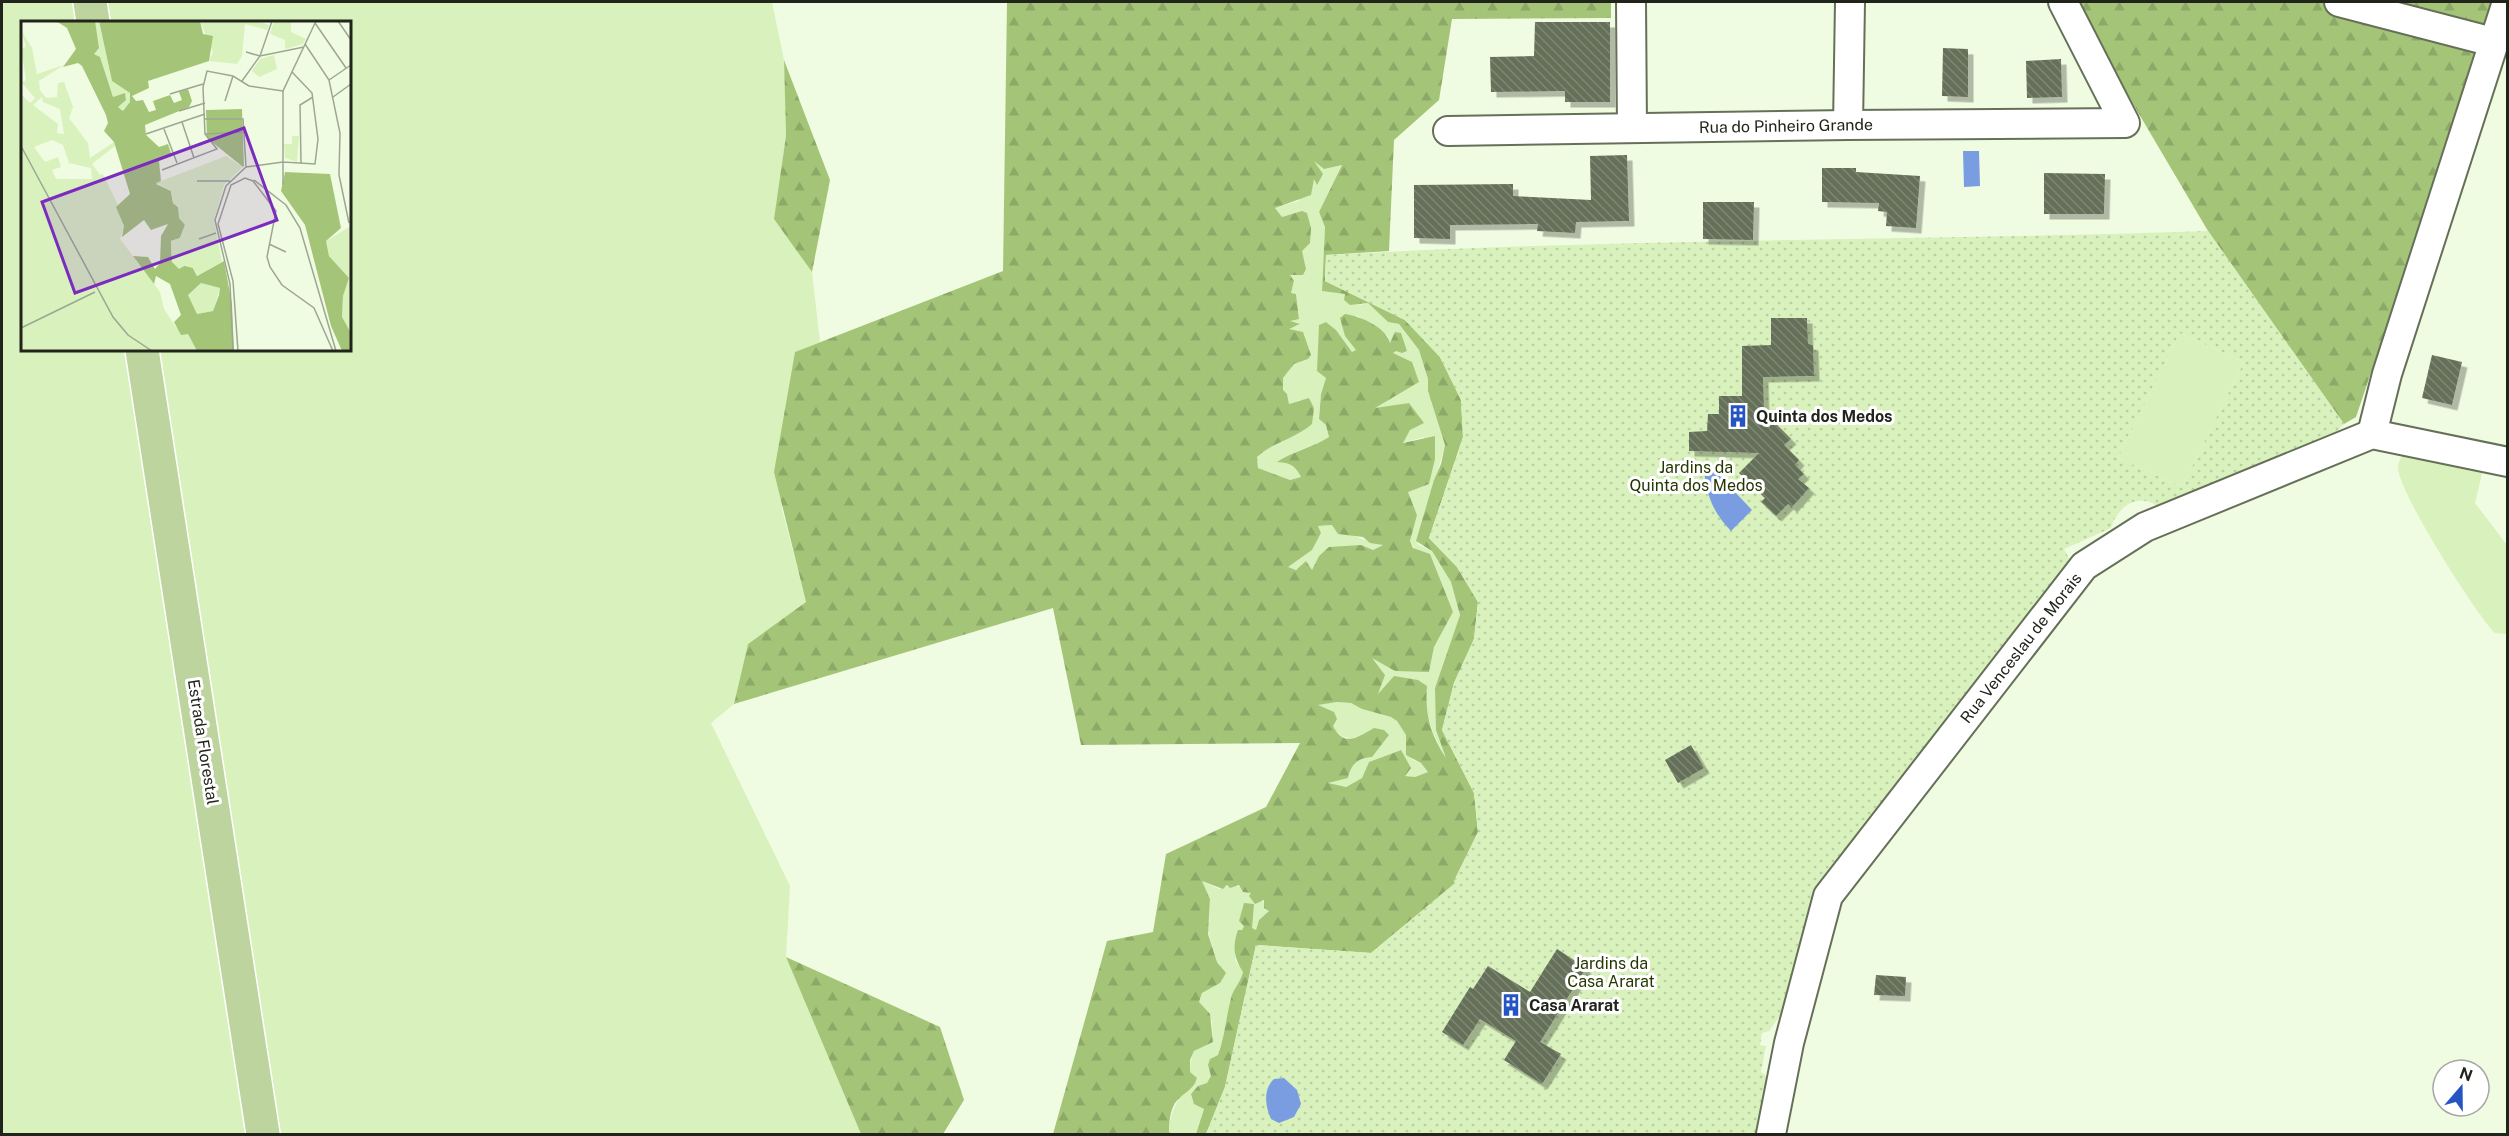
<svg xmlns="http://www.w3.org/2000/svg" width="2509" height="1136" font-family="'Public Sans',sans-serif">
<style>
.grass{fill:#d9f1bc;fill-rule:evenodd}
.forest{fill:url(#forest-firs);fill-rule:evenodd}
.garden{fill:url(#garden-dots);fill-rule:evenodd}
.water{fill:#7a9de1}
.building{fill:url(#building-back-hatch);filter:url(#shadow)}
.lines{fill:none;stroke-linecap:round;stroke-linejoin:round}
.minor-casing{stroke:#667059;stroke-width:32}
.major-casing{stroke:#fff;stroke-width:36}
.minor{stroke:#fff;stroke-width:28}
.major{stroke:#bed49e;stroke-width:33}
.labels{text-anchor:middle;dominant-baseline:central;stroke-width:6;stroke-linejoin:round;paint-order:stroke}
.street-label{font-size:16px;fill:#20241b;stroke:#fff}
.poi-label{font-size:16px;font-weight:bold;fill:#20241b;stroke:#fff;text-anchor:start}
.park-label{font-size:16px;fill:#243700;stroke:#fff}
.inset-road{fill:none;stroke:#9da692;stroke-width:1.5}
.view{fill:#7b2cbf;fill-opacity:0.15;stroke:#7b2cbf;stroke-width:3}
.inset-edge{fill:none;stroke:#20241b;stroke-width:3}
</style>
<defs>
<pattern id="forest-firs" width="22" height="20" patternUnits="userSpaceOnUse" patternTransform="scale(1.5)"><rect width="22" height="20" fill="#a4c578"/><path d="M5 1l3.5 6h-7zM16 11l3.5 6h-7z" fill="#8da967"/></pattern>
<pattern id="garden-dots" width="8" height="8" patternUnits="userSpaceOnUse" patternTransform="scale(1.5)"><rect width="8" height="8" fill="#d9f1bc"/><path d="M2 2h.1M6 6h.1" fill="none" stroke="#bacea1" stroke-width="1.8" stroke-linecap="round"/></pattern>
<pattern id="building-back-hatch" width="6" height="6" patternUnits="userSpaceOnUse" patternTransform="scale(1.5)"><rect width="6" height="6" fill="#656f58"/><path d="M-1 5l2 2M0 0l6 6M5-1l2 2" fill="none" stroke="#7f8676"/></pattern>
<filter id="shadow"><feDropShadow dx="5.5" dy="5.5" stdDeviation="0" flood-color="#0004"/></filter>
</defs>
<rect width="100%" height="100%" fill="#f0fce1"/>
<g class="grass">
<path d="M2 2H772L784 60 786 136 775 218 812 272 820 342 795 352 782 509 806 602 748 644 734 704 711 723 790 886 786 957 861 1134H2ZM22 22H350V350H22Z"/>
<path d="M1311 158 1342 164 1319 212 1325 227 1322 291 1345 294 1360 305 1368 303 1388 322 1399 324 1419 350 1428 379V391L1445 445 1417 544 1432 551 1451 582 1460 615 1435 688 1449 764C1433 733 1425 722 1427 686L1376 696 1371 657 1429 672 1434 647 1453 612 1410 541 1417 515 1408 492 1424 437 1402 443 1410 430 1409 403 1374 409 1414 369C1411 357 1404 360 1395 356L1393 353 1396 350 1390 344 1388 336 1356 315V351L1352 352 1336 330 1326 322 1320 325 1318 355 1326 378 1321 394 1319 419 1326 425 1329 437C1313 447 1293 450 1278 462 1291 463 1295 466 1301 477L1290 480 1258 468 1257 457C1273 442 1295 439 1312 424L1300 400 1289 404 1287 394 1283 391V378L1294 364 1308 359 1286 329 1300 325 1288 320 1299 318 1296 294 1291 293 1294 281 1289 274H1296L1302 258 1300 214 1282 217 1274 208 1299 201Z"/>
<polygon points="2180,333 2244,362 2182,487 2118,458"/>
<path d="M2403 454 2485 461 2475 503 2507 545V634L2495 633C2476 614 2397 490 2398 467 2398 463 2401 458 2403 454Z"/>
<path d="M1332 525C1349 534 1365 542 1384 544L1373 550 1361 545 1319 556 1312 571 1286 568 1312 550 1321 533 1318 526Z"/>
<path d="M1337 702 1351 703 1362 709 1391 717 1397 721 1406 735V748L1413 760 1421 763 1428 772 1415 777 1405 776 1400 750 1369 762 1362 778 1345 787 1327 783 1347 778 1350 766 1362 758 1367 732C1340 750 1331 724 1316 705Z"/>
<path d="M1202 881 1219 889C1238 880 1260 892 1269 911L1259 920 1256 930 1244 926 1242 930 1235 960 1243 972C1241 982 1233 989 1231 998 1226 1018 1225 1036 1218 1055L1210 1059 1212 1076 1207 1083 1198 1086 1204 1109 1196 1134H1173L1169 1132C1170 1105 1183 1098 1189 1074 1191 1066 1190 1059 1194 1051L1213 1042 1212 1021 1199 1002 1202 993 1220 983V964L1217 962 1207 928 1209 925 1210 899Z"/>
</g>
<g class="forest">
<path d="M1007 2H1611V18L1452 19 1439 100 1394 140 1389 251 1326 255 1325 281 1405 320 1440 357 1461 400 1463 437 1429 538 1457 567 1478 602 1474 639 1454 683 1442 730 1474 793 1478 832 1454 881 1456 883 1371 953 1256 945 1225 1087 1206 1134H1196L1204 1109 1194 1104 1191 1094 1198 1086 1207 1083 1211 1076 1208 1065 1210 1059 1218 1055C1225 1036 1226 1017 1231 998 1233 989 1241 982 1243 972 1234 958 1232 946 1238 930H1242L1244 926 1239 921 1244 903 1254 904 1252 928 1256 930 1259 920 1269 911 1264 908V900L1255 904 1249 896 1251 893 1243 892 1239 885 1230 888 1227 885 1223 889 1202 881 1210 899 1208 934 1217 962 1226 973 1220 983 1202 993 1199 1002 1210 1014 1213 1042 1194 1051 1190 1060V1072L1197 1078C1193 1091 1182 1093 1175 1103 1170 1111 1169 1123 1169 1132L1173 1134H1053L1107 941 1153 932 1166 854 1266 807 1300 743 1081 745 1053 608 734 704 748 644 806 602 774 472 795 352 1003 271ZM1314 161 1324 169 1342 165 1319 212 1325 227 1322 291 1345 294 1344 300 1350 305 1368 303 1388 322 1399 324 1419 350 1428 379V391L1445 445 1441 464 1434 480 1416 541 1432 551 1451 582 1460 615 1435 688 1436 730 1446 758C1430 733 1425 715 1427 686L1418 680 1394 676 1378 694 1385 675 1372 658 1395 671 1429 672 1434 647 1453 612 1430 554 1413 548 1410 541 1417 515 1408 492 1429 484 1435 459V436L1403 443 1410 430 1424 423 1409 403 1375 408 1419 382 1412 362 1393 353 1396 351 1402 353 1407 351 1401 333 1395 332 1390 343C1386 327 1360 316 1345 314L1340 318 1345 336 1356 350 1352 352 1336 330 1326 322 1319 325 1317 371 1326 378 1321 394 1319 419 1326 425 1329 437C1312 448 1293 451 1277 462 1290 463 1295 465 1301 477L1290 480 1258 468 1257 457C1273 442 1295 439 1312 424L1314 408 1309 398 1289 404 1287 394 1283 390V378L1294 364 1308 359 1311 355 1303 332 1289 329 1300 324 1290 321 1299 319 1296 294 1291 293 1294 281 1290 275H1303L1306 269 1302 251 1310 243 1311 228 1307 213 1302 211 1282 217 1275 208 1311 195 1314 179 1317 185 1323 174ZM1332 525 1338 534 1363 537 1370 543 1383 545 1373 550 1361 545 1329 547 1319 556 1312 570 1306 561 1296 570 1288 567 1312 550 1321 533 1318 526ZM1337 702 1351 703 1362 709 1391 717 1397 721 1406 735V755L1421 763 1428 772 1415 777 1405 776 1411 768 1401 750 1369 762 1362 778 1346 787 1328 783 1348 778C1351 764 1358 758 1372 757L1389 735 1384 730 1374 728C1358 737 1344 748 1333 726L1337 719 1334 712 1318 705Z"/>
<polygon points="2073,2 2496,2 2356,417 2344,424 2208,231"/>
<polygon points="784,60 830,180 812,272 774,219 786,136"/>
<polygon points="786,957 940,1027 964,1100 943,1134 861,1134"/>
</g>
<path class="garden" d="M2208 231 2344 424 2333 435 2158 507C2139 491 2117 507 2111 528L2064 549 2072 564 1819 888 1786 1007 1769 1031 1762 1033 1760 1045 1766 1046 1761 1072 1770 1079 1759 1134H1206L1225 1087 1256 945 1371 953 1455 883 1454 881 1478 832 1474 793 1442 730 1454 683 1474 639 1478 602 1457 567 1429 538 1463 437 1461 400 1440 357 1405 320 1325 281 1326 255C1620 238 1914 241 2208 231ZM2180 333 2244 362 2182 487 2118 458Z"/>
<g class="water">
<polygon points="1963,151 1979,151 1980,186 1964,187"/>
<path d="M1704 470H1714L1752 510 1731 531C1713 512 1707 497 1704 470Z"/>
<path d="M1284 1078 1297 1090 1301 1104 1294 1117 1279 1123 1271 1119C1265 1106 1263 1089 1274 1079Z"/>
</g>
<g class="building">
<polygon points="1535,22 1610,22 1610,102 1565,102 1565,91 1491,92 1490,57 1534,56"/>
<polygon points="1943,48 1968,49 1968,97 1942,96"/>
<polygon points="2061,59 2062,97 2027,98 2026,61"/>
<polygon points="1627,155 1629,221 1576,222 1575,233 1537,231 1538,224 1450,225 1450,239 1414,238 1414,185 1513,184 1513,196 1591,200 1590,156"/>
<polygon points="1822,168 1856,168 1856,172 1920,176 1916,228 1886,226 1887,212 1878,211 1879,203 1822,202"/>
<polygon points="2044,173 2105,174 2104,214 2044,214"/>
<polygon points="1703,202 1754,202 1753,240 1703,239"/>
<polygon points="1771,318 1807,318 1808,344 1813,345 1814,376 1763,377 1764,412 1791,439 1784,445 1799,460 1795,465 1804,474 1798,479 1809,488 1792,507 1788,504 1776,516 1761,502 1765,498 1739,473 1759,453 1689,451 1689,432 1707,431 1708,414 1719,414 1719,396 1742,396 1742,346 1771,345"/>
<polygon points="2432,355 2462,362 2452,405 2422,398"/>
<polygon points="1691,745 1704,768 1678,783 1665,760"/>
<polygon points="1557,949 1586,968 1540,1042 1561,1054 1542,1084 1504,1060 1516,1041 1480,1019 1463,1045 1442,1032 1470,987 1473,989 1488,966 1530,992"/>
<polygon points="1876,975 1906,977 1905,996 1874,995"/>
</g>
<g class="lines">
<g class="minor-casing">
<g id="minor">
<polyline points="1631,2 1632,128"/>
<polyline points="2339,2 2493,42"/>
<polyline points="1848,125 1850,2"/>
<polyline points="1448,131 1848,125 2125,123 2063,2"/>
<polyline points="2372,434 2387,374 2507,2"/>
<polyline points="1771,1134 1789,1043 1828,896 2084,566 2145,527 2372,434 2508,462"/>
</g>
</g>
<g class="major-casing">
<g id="major">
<polyline points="90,2 93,22"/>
<polyline points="142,350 263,1134"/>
</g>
</g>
<use href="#minor" class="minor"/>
<use href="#major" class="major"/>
</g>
<defs>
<g id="building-bare" transform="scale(1.8)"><path d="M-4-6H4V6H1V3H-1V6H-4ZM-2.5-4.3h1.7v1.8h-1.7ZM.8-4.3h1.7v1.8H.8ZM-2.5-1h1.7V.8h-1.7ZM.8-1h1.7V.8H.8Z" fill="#2555c3" stroke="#fff" stroke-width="2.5" paint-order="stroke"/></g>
</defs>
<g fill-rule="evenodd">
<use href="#building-bare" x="1738" y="416"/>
<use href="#building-bare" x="1511" y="1005"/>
</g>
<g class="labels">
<g class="street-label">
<text transform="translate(1786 126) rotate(-1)">Rua do Pinheiro Grande</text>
<text transform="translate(2021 648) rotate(-52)">Rua Venceslau de Morais</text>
<text transform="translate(203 742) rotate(81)">Estrada Florestal</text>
</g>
<g class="poi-label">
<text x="1756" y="416">Quinta dos Medos</text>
<text x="1529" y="1005">Casa Ararat</text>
</g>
<g class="park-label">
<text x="1696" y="467">Jardins da<tspan x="1696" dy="18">Quinta dos Medos</tspan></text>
<text x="1611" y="963">Jardins da<tspan x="1611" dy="18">Casa Ararat</tspan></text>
</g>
</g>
<g transform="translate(21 21)">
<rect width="330" height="330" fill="#f0fce1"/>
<path d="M74 0 78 1 91 60 109 72V81L103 90 97 86 105 79 104 73 92 76 79 36 73 33ZM179 0H237L248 4 246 9 224 3 221 35 216 43 188 40 192 31ZM253 0H270V11L285 18 282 23 264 28V19L249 13ZM0 9 11 27 16 53 43 44 18 60 19 69 25 77 36 76 37 62 43 61 52 86 48 97 67 122 69 137 93 121 94 125 71 143 79 154 82 153 97 184 103 206 99 218 139 271 143 288 155 306 167 313 176 330H0V73L9 82 14 77 1 62 5 59 0 27 5 26ZM21 76 22 81 39 88 43 113 36 112 37 103 12 84ZM31 119 42 124 48 142 70 147 71 158H35L31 149 40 146 37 136 24 141 13 126ZM253 34 256 48 238 56 231 50 239 38ZM271 115H278L276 141 264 137 263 123H271ZM330 205V312L321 296 322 275 328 257 308 235 305 220ZM180 262 199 267 192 290 176 293 167 274Z" fill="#d9f1bc" fill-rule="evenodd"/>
<path d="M35 0H74L78 27 73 33 79 36 92 76 104 72 105 79 97 86 102 90 109 81V72L91 60 78 0H179L182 13 192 15 188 40 127 60 128 67 111 75 115 80 122 79 128 91 135 89 132 80 149 74 153 82 161 79 158 71 167 68 171 80 168 86 124 104 125 114 138 126 147 123 151 135 138 140 140 160 135 163 150 170 152 182 157 186 164 204 159 217 150 220 151 241 172 247 176 255 203 240 211 283 213 330H176L167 313 160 314 153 301 160 294 149 263 135 255 133 263 112 235 127 236 134 248 139 242 140 215 147 203 130 209 123 199 101 216 103 205 95 186 109 173 93 121 83 110 87 102 85 94 61 45 57 42 42 46 55 28 46 7ZM180 262 199 267 198 274 192 290 176 293 167 274ZM221 88 223 145 222 146 186 117 185 89ZM264 151 309 153 320 207 305 220 308 235 328 257 322 275 321 296 330 312V330H321L310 305 284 204 260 170Z" fill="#a4c578" fill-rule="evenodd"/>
<path d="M205 135 222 146 203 164 193 199 201 241 176 255 172 247 165 244 158 248 151 241 150 220 159 217 164 204 158 197 157 186 152 182 150 170 135 162Z" fill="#d9f1bc"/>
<path class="inset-road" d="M317 0 330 19M294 2 325 47M284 23 308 59 319 112 318 154 328 202M225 31 239 35 283 26M308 59 330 44M221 60 239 35 251 0M149 73 182 63M312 76 330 63M204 80 212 55M158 90 184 82M184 98H222L225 146M161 101 173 137M143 108 156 142M125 113 184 93M184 113 223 111M0 125 92 296 107 314 131 330M280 142 279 84 292 76M141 149 196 128 184 113 182 66 186 50 212 55 228 65 262 70M233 159 265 184 279 207 315 330M176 160H209M262 164V70L295 0M178 218 195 212M248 223 265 231M0 307 74 271M212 330 209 263 194 199 205 165 225 146 262 141 294 143 297 118 291 72 271 51M217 330 212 260 197 203 210 164 224 157 232 160 255 190 246 236 249 246 261 264 293 287 312 330"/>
<path class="view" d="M223 107 256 199 54 272 21 181Z"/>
<rect width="330" height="330" class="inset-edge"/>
</g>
<rect width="2509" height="1136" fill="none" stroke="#20241b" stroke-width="6"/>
<g transform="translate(2461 1088) rotate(20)"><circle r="28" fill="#ffffff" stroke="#a6a7a4" stroke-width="1.5"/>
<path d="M0-4.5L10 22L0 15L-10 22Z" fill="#2555c3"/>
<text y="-9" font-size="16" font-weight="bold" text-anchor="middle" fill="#20241b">N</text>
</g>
</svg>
